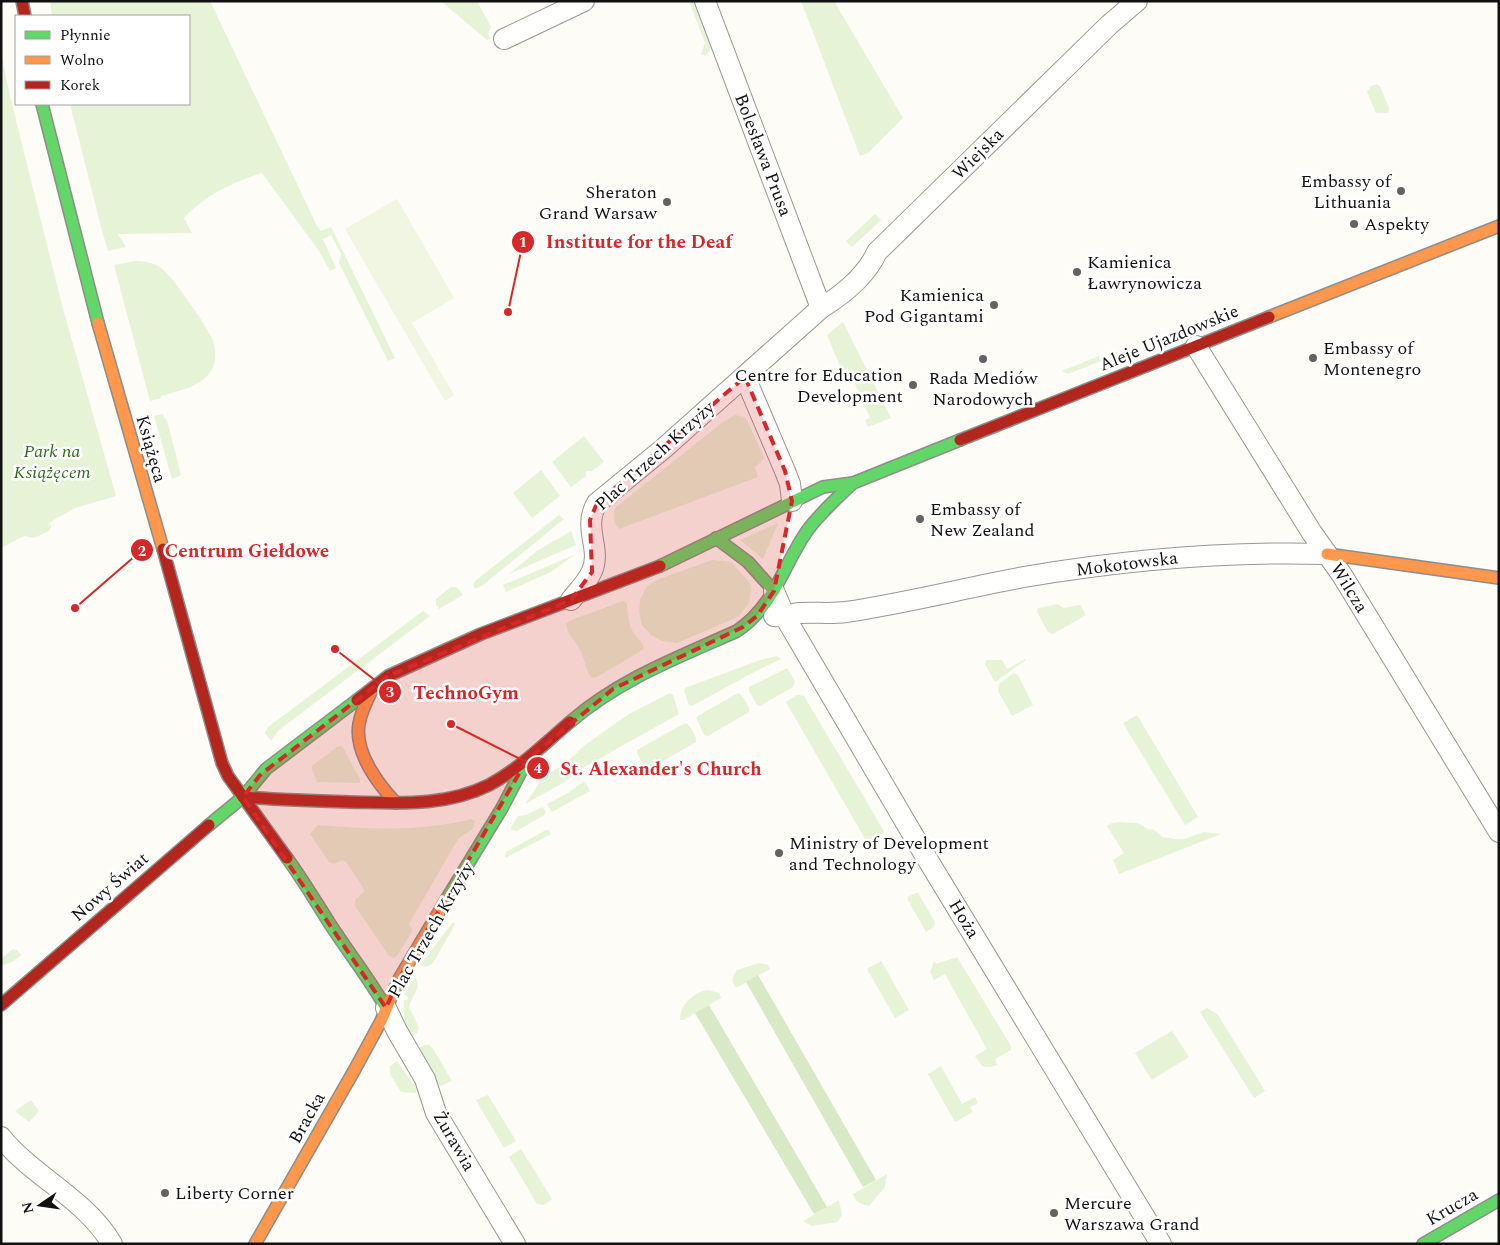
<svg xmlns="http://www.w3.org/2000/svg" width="1500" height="1245" font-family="Spectral,serif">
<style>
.green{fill:#e7f3d7}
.forest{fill:#d8eac5}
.pitch{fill:#f0f6e1}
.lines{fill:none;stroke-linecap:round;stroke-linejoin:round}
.street-casing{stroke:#979795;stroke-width:22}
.fast-casing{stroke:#8e8d8b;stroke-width:14}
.slow-casing{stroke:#8e8d8b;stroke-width:14}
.jam-casing{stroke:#8e8d8b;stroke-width:14}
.street{stroke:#fffffe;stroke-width:20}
.fast{stroke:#63d668;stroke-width:11}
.slow{stroke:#ff974d;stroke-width:11}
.jam{stroke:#b3261e;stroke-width:11}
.marked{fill:#d62828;fill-opacity:0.2;stroke:#d62828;stroke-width:4;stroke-dasharray:10 6;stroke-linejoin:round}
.poi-dot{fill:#646362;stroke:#fff;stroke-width:2}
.labels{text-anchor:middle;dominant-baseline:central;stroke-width:5;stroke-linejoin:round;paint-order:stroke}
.street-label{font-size:18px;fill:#111;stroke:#fff}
.poi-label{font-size:18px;fill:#111;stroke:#fff;text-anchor:start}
.park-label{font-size:18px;font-style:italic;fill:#2f6b1f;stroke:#fff}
.leader{fill:none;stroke:#d62828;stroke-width:2}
.callout-dot{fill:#d62828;stroke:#fff;stroke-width:2}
.mark-label{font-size:15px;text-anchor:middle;font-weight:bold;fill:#fff}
.callout-label{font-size:19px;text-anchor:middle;font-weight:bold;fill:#d62828;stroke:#fff;stroke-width:5;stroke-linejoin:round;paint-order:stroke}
</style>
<rect width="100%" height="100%" fill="#fdfcf7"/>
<g class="green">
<path d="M50 1H210L317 226 321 231 331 227 334 233 395 358 388 361 339 263 341 254 331 235 323 239 336 268 330 271 319 251 262 173C233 182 205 195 184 218L192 233 118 234 126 247 108 251 102 231 70 104H189V16H52Z"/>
<polygon points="441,1 477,1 491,27 488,34 491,38 487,40"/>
<polygon points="689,1 697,1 713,44 706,56 701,54 705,43"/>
<polygon points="801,1 834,1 903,118 868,153 860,156"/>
<polygon points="1,53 10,96 62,305 116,496 75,508 50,522 51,527 49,531 34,538 24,536 1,548"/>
<polygon points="1376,84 1380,86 1389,108 1388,113 1376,113 1367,92 1371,86"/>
<polygon points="875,214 881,220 852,247 846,241"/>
<path d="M135 261C144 261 152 262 160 267 172 275 205 324 212 338 216 348 217 362 211 371 201 387 178 391 161 396V398L150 401 114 265Z"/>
<polygon points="843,322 891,418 868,427 865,420 870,418 848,368 842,371 827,335"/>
<polygon points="1099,356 1101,361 1068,374 1062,371"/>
<polygon points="163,414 164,418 167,420 181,475 172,479 154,416"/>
<path d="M735 415 744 417 747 420 763 455 764 459 755 467 758 477 619 529C614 524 612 515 615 508L723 422Z"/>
<polygon points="584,436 604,462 592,471 586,471 586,476 571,487 552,462"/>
<polygon points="541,470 560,496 532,518 513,493"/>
<polygon points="559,515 564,519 483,585 475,589 473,585 475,581"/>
<polygon points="778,523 763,559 740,540"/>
<polygon points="571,531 576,545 509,574 537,551"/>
<polygon points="574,555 551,572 506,592 503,585"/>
<polygon points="712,560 731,562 750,583 751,589 749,603 738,617 677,643 662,641 651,635 642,625 639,612 640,600 647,586 659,579"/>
<polygon points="451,587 457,587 463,595 439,609 436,605 436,599"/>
<path d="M623 601 627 604C628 614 628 623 633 632 637 638 643 642 644 649L597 677 592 678C586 673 585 660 581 652 578 643 566 633 566 624L569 621Z"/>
<polygon points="1058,604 1063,608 1080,605 1086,615 1053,634 1048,632 1037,612 1038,608"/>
<polygon points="423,611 430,616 279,730 271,741 265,733 268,727"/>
<polygon points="777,656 781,659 756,671 692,706 689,705 684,691 685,688 760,660"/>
<polygon points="1025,659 1026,660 995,682 985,664 986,660 1002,660 1007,669"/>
<polygon points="787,668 795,681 793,687 760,706 757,705 749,691 749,687"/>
<polygon points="1014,673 1018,675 1033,705 1012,716 998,691 999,684"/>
<polygon points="670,693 673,695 679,714 586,766 561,784 525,804 543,778 567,762 585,745 629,714"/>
<path d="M738 693 740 694C744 699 750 706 749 712L708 736 704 735 696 717Z"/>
<polygon points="797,695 804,696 884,831 881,836 868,844 786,702"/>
<polygon points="1137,715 1198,817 1185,825 1123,723"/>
<path d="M685 723C690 725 697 736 696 742L649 769 645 768 637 753V750Z"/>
<polygon points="342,746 360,779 360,783 317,782 312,769 312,766 337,747"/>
<polygon points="583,782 586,783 590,791 552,812 547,804 568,793"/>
<polygon points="542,807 546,812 544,815 517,831 512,830 511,827 518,816 526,815"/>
<path d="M471 819 475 821C474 833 465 832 458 839L409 924 412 929 411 933 397 956 394 958 389 956 355 906V900L364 892 363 887 346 862 342 860 334 864 329 862 310 834 318 825C369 829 421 832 471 819Z"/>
<polygon points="1120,822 1137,823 1150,830 1153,829 1162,837 1176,839 1184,839 1204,832 1221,834 1119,874 1113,860 1124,853 1107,826 1112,823"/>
<polygon points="546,830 549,830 551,834 505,858 506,852"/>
<polygon points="916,893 918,893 935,922 934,927 926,932 908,900 908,897"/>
<polygon points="453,922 455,924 454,926 433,963 426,967 420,965"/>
<polygon points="13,949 17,950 21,955 14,961 1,966 1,959"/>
<path d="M957 957 1011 1046V1050L995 1059 997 1065C992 1067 988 1068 982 1066L975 1056 987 1049 945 974 934 980 930 972 934 961 936 964Z"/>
<polygon points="881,961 909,1010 895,1018 867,969"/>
<path d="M759 963 768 965 770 969 736 988C731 982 732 976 737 970Z"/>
<path d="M415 977C423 988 411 996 409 1007L419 1028 417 1033 410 1038C405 1025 403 1014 404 1000H407L408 997 404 995Z"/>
<path d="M708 990 719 993 721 998 683 1020H680C679 1006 695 991 708 990Z"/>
<polygon points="1207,1008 1218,1015 1265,1091 1254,1098 1200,1012"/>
<polygon points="1172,1031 1189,1057 1152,1080 1135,1053"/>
<polygon points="425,1045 429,1045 433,1049 452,1081 441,1086 436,1083 417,1049"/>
<polygon points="397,1061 417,1090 416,1093 401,1092 390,1074 390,1066"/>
<polygon points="941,1066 962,1104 975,1097 978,1103 970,1107 973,1112 955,1122 928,1074"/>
<polygon points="488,1095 516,1141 504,1148 476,1100"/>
<polygon points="31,1100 39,1111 29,1122 15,1111"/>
<polygon points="521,1149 552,1199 544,1205 537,1204 509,1157"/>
<path d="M887 1174 885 1187 869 1206C862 1204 854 1202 853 1194Z"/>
<polygon points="839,1200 842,1215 837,1222 812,1226 803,1221"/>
</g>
<g class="forest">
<polygon points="758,975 876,1180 863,1187 746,982"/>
<polygon points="709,1005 827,1207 814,1214 695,1013"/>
</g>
<polygon class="pitch" points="397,199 454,298 412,323 454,395 445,401 345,229"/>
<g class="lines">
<g class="street-casing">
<g id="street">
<polyline points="705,1 821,308"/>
<polyline points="504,39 584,1"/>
<polyline points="1196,346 1312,533 1342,575 1499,832"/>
<polyline points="745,377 785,471 790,484 792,501"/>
<polyline points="774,591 785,617 923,852 1161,1244"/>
<path d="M571 600C578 591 588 581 592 571 602 548 582 528 597 503L663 449 821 308C844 294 866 276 877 252L1109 25 1137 1"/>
<path d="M774 616C784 617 791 614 800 613 815 612 830 614 846 612 906 603 965 588 1024 577 1124 560 1226 551 1327 554"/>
<polyline points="386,1008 397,1031 425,1079 436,1113 515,1244"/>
<path d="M1 1137C33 1177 86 1199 112 1244"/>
</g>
</g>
<g class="fast-casing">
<g id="fast">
<polyline points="42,104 98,323"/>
<polyline points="716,538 748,562 774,591"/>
<polyline points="660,566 823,487 853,483 960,440"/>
<path d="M570 722C620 679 677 658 737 631 776 604 782 567 807 531 820 513 837 498 853 483"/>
<polyline points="209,825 243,797 266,769 357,700"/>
<path d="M287 858C303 880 316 902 330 924 348 952 369 978 386 1008"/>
<polyline points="446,900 502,808 526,762"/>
<polyline points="1423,1244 1499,1200"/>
</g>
</g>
<g class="slow-casing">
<g id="slow">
<polyline points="1269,317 1499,226"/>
<polyline points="98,323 163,549"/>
<polyline points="1327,554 1499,578"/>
<path d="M373 688C367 700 361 711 359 724 354 752 378 784 396 803"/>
<polyline points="255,1244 355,1069 381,1021 399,979 446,900"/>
</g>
</g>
<g class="jam-casing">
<g id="jam">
<polyline points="22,1 25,16"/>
<polyline points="960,440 1269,317"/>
<polyline points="163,549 222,763 228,776 287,858"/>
<polyline points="357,700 388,676 481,634 660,566"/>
<path d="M243 797C279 800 314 801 350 802 397 803 445 807 489 785 519 769 544 744 570 722"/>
<polyline points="1,1005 209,825"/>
</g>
</g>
<use href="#street" class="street"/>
<use href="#fast" class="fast"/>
<use href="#slow" class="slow"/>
<use href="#jam" class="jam"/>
</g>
<path class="marked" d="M745 377 785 471 792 501 774 591 757 616 743 627 613 689 527 760 399 979 386 1008 243 797 260 775 388 676 571 600 592 572 590 520 597 503Z"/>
<g class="poi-dot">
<circle cx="1401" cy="191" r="5"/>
<circle cx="667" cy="202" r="5"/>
<circle cx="1354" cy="224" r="5"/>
<circle cx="1077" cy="272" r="5"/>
<circle cx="994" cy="305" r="5"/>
<circle cx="1313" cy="358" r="5"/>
<circle cx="983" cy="359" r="5"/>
<circle cx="913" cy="385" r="5"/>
<circle cx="920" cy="519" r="5"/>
<circle cx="779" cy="853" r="5"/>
<circle cx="165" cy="1193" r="5"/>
<circle cx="1054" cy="1213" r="5"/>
</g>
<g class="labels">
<g class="street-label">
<text transform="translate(978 154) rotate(-45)">Wiejska</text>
<text transform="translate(763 155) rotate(69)">Bolesława Prusa</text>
<text transform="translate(1169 338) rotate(-22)">Aleje Ujazdowskie</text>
<text transform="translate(151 449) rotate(74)">Książęca</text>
<text transform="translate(655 456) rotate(-42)">Plac Trzech Krzyży</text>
<text transform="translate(1127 564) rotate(-7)">Mokotowska</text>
<text transform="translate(1349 588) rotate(58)">Wilcza</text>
<text transform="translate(110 887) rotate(-41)">Nowy Świat</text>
<text transform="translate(964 919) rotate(59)">Hoża</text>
<text transform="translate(431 930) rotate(-60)">Plac Trzech Krzyży</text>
<text transform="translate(307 1118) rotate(-61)">Bracka</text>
<text transform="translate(454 1141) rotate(60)">Żurawia</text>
<text transform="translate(1452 1207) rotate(-30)">Krucza</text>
</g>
<g class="poi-label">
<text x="1391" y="181" text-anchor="end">Embassy of<tspan x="1391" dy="21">Lithuania</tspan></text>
<text x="657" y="192" text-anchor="end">Sheraton<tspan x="657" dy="21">Grand Warsaw</tspan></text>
<text x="1364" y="224">Aspekty</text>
<text x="1087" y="262">Kamienica<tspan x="1087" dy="21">Ławrynowicza</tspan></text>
<text x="984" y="295" text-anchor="end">Kamienica<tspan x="984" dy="21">Pod Gigantami</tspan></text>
<text x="1323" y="348">Embassy of<tspan x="1323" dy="21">Montenegro</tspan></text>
<text x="903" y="375" text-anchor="end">Centre for Education<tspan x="903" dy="21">Development</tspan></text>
<text x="983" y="378" text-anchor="middle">Rada Mediów<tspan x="983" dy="21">Narodowych</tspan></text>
<text x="930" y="509">Embassy of<tspan x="930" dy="21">New Zealand</tspan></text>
<text x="789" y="843">Ministry of Development<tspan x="789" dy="21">and Technology</tspan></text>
<text x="175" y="1193">Liberty Corner</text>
<text x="1064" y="1203">Mercure<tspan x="1064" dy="21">Warszawa Grand</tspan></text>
</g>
<g class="park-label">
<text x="52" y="451">Park na<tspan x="52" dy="21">Książęcem</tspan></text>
</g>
</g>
<path class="leader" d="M508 312L523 242M75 608L142 550M335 649L390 692M451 724L538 768"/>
<g class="callout-dot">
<circle cx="508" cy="312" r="5"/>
<circle cx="75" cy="608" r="5"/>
<circle cx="335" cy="649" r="5"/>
<circle cx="451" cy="724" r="5"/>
<circle cx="523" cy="242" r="12"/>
<circle cx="142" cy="550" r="12"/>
<circle cx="390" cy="692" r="12"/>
<circle cx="538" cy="768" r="12"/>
</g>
<g class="mark-label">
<text x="523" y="247">1</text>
<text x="142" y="556">2</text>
<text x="390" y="697">3</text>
<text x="538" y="773">4</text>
</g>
<g class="callout-label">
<text x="639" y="248">Institute for the Deaf</text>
<text x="247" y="557">Centrum Giełdowe</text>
<text x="466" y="699">TechnoGym</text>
<text x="661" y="775">St. Alexander's Church</text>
</g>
<rect width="1500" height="1245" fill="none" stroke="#111111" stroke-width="5"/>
<rect x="15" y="15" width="175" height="90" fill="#ffffff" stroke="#a0a0a0"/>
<rect x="25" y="31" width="25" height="8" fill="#63d668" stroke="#a0a0a0"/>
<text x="60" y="40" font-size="15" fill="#111111">Płynnie</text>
<rect x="25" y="56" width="25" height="8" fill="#ff974d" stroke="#a0a0a0"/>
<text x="60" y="65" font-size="15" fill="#111111">Wolno</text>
<rect x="25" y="81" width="25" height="8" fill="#b3261e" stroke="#a0a0a0"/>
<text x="60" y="90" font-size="15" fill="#111111">Korek</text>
<g transform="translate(40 1205) rotate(257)" stroke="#ffffff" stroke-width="4" paint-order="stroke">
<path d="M0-4L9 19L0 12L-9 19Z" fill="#111111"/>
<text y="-8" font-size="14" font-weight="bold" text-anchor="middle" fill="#111111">N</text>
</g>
</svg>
